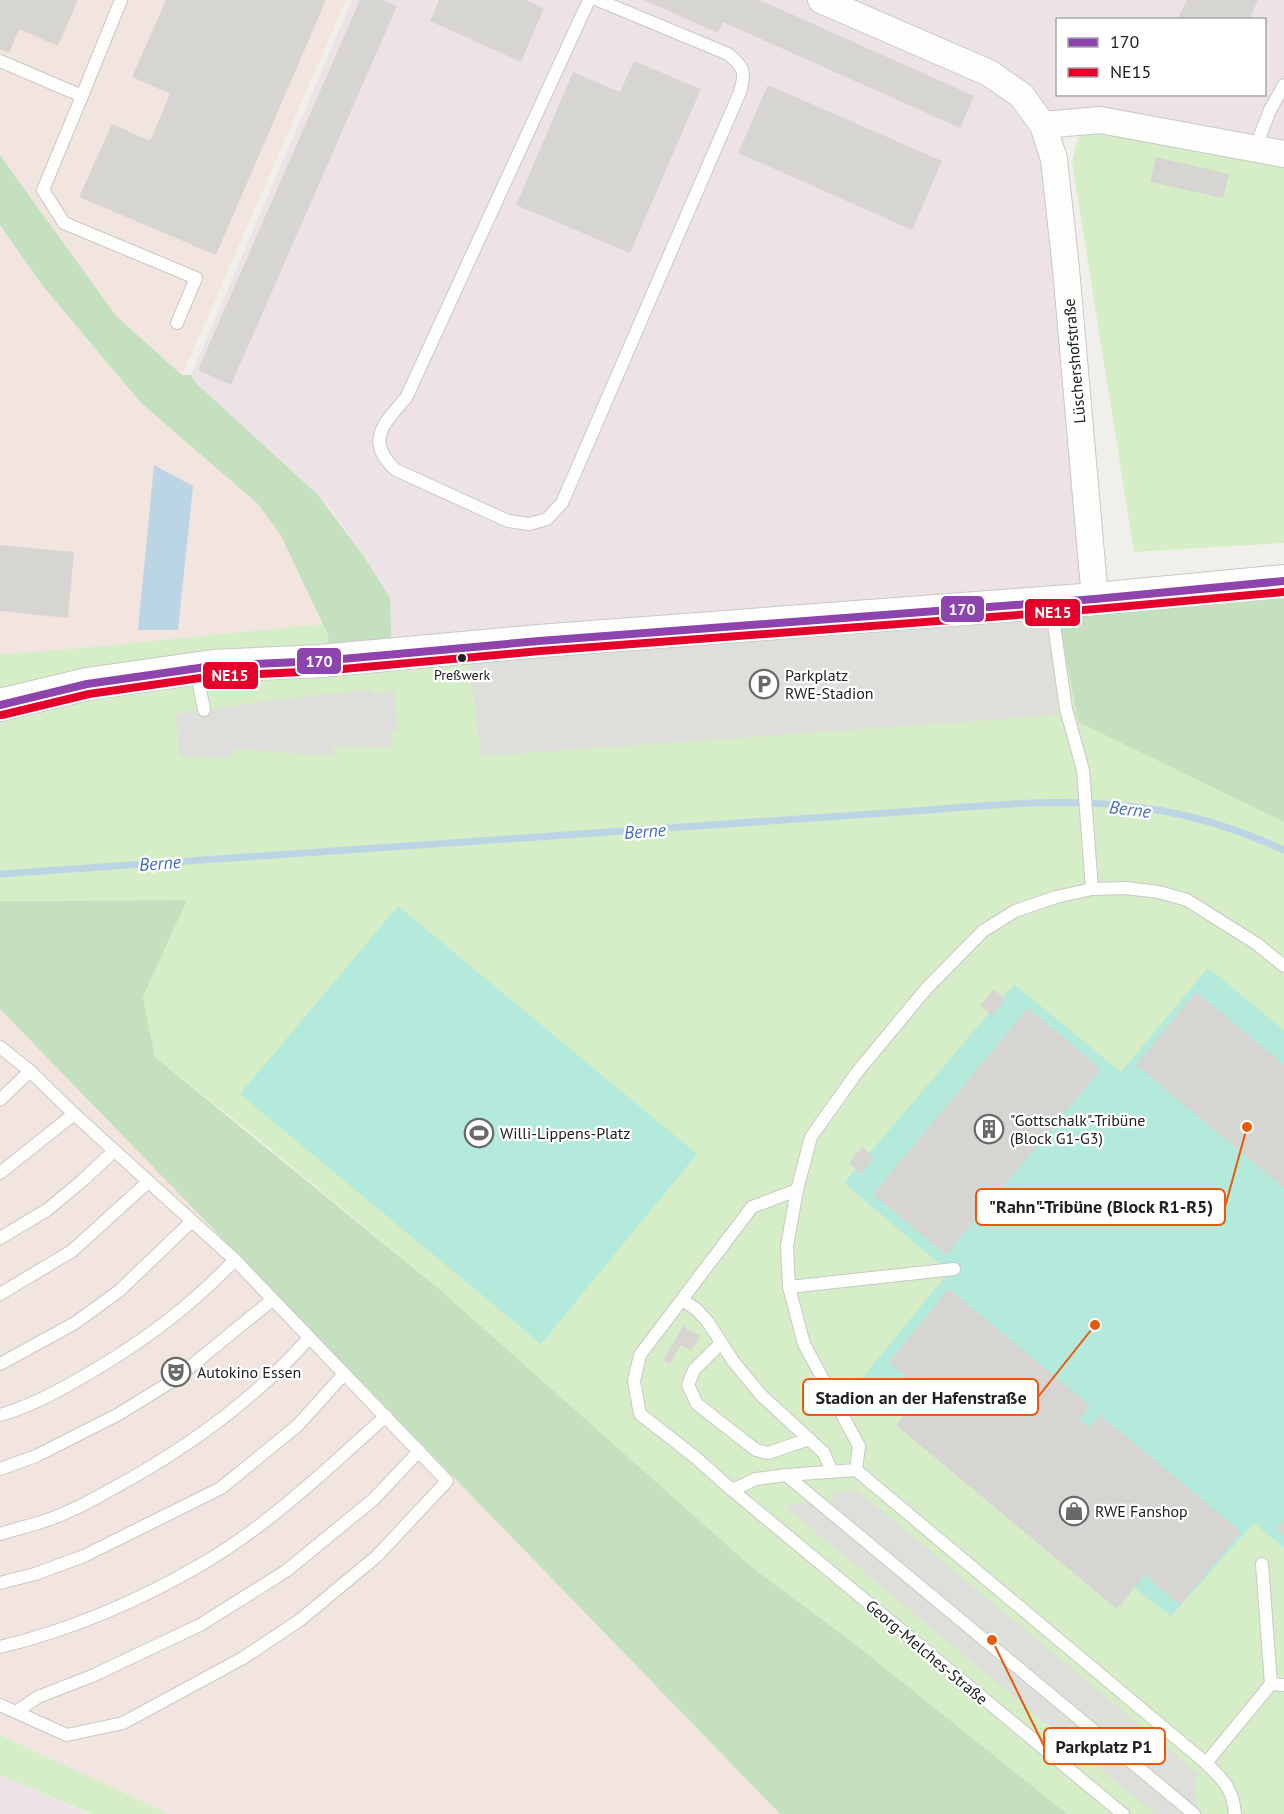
<svg xmlns="http://www.w3.org/2000/svg" width="1284" height="1814" font-family="'PT Sans',sans-serif">
<style>
.commercial{fill:#f2e5e0}
.industrial{fill:#ede3e7;fill-rule:evenodd}
.grass{fill:#d6eec8}
.forest{fill:#c5e0be}
.pitch{fill:#b4eadb}
.parking{fill:#dededb}
.water{fill:#bcd5e4}
.lines{fill:none;stroke-linecap:round;stroke-linejoin:round}
.stream{stroke:#bcd5e4;stroke-width:7}
.building{fill:#d6d5d1}
.service-casing{stroke:#c8c8c6;stroke-width:14}
.minor-casing{stroke:#c8c8c6;stroke-width:28}
.tertiary-casing{stroke:#c8c8c6;stroke-width:34}
.service{stroke:#fdfdfc;stroke-width:12}
.minor{stroke:#fdfdfc;stroke-width:26}
.tertiary{stroke:#fdfdfc;stroke-width:32}
.bus-1-casing{stroke:#fff;stroke-width:12}
.bus-2-casing{stroke:#fff;stroke-width:12}
.bus-1{stroke:#8e44ad;stroke-width:8}
.bus-2{stroke:#e4002b;stroke-width:8}
.bus-dot{fill:#212121;stroke:#fff;stroke-width:2}
.labels{text-anchor:middle;dominant-baseline:central;stroke-width:4.5;stroke-linejoin:round;paint-order:stroke}
.bus-label{font-size:14px;fill:#212121;stroke:#fff}
.street-label{font-size:16px;fill:#212121;stroke:#fff}
.poi-label{font-size:16px;fill:#212121;stroke:#fff;text-anchor:start}
.water-label{font-size:18px;font-style:italic;fill:#466cb8;stroke:#fff}
.leader{fill:none;stroke:#e8590c;stroke-width:2}
.callout-dot{fill:#e8590c;stroke:#fff;stroke-width:2}
.callout{fill:#fff;stroke:#e8590c;stroke-width:2}
.callout-label{font-size:18px;text-anchor:middle;font-weight:bold;fill:#212121}
.line-badge{stroke:#fff;stroke-width:2}
.badge-label{font-size:16px;text-anchor:middle;font-weight:bold;fill:#fff}
</style>
<rect width="100%" height="100%" fill="#f0efea"/>
<g class="commercial">
<polygon points="0,0 346,0 182,375 116,316 0,155"/>
<polygon points="0,225 42,285 141,403 257,503 280,534 322,624 81,648 0,654"/>
<polygon points="0,1009 780,1814 169,1814 0,1735"/>
</g>
<g class="industrial">
<polygon points="352,0 812,0 988,75 1041,126 1092,597 392,653 390,598 363,555 333,512 318,495 197,384 191,375"/>
<path d="M829 0H1284V150L1045 119 1027 94ZM1058 20H1264V94H1058Z"/>
<polygon points="0,1775 86,1813 91,1814 0,1814"/>
</g>
<g class="grass">
<polygon points="1113,129 1284,159 1284,543 1134,552 1072,162 1078,137"/>
<polygon points="1056,603 1078,722 1284,822 1284,1814 1067,1814 851,1641 754,1569 438,1288 256,1137 155,1057 143,997 187,900 0,901 0,706 87,686"/>
<polygon points="322,624 328,635 330,658 0,701 0,654 81,648"/>
<polygon points="0,1735 169,1814 91,1814 0,1775"/>
</g>
<g class="forest">
<polygon points="0,155 116,316 182,375 191,375 197,384 318,495 363,555 390,598 392,653 330,658 328,635 280,534 257,503 141,403 42,285 0,225"/>
<polygon points="1284,583 1284,822 1078,722 1056,603"/>
<polygon points="187,900 143,997 155,1057 438,1288 754,1569 851,1641 1067,1814 780,1814 0,1009 0,901"/>
</g>
<g class="pitch">
<polygon points="398,906 697,1154 541,1344 240,1094"/>
<polygon points="1208,968 1284,1030 1284,1548 1254,1523 1171,1616 862,1378 949,1272 844,1183 1014,984 1121,1072"/>
</g>
<g class="parking">
<polygon points="1048,604 1058,715 481,756 468,654"/>
<polygon points="372,689 373,693 394,691 398,731 391,731 391,748 334,747 333,756 233,749 232,758 179,756 176,714 266,701"/>
<polygon points="857,1490 1200,1775 1195,1778 1197,1810 1202,1814 1155,1814 784,1506 824,1499 833,1505 832,1492"/>
</g>
<polygon class="water" points="154,465 193,486 178,630 138,630"/>
<g class="lines">
<path class="stream" d="M0 874 900 812C985 806 1073 795 1157 810 1201 817 1244 832 1284 850"/>
</g>
<g class="building">
<polygon points="0,0 78,0 58,46 19,29 9,53 0,49"/>
<polygon points="166,0 326,0 216,255 79,197 112,124 150,141 170,94 132,77"/>
<polygon points="360,0 382,0 397,6 231,385 198,370"/>
<polygon points="439,0 525,0 544,8 521,62 430,21"/>
<polygon points="644,0 760,0 974,96 960,128 723,22 718,33"/>
<polygon points="1187,0 1258,0 1249,20 1177,20"/>
<polygon points="634,61 701,89 630,253 516,205 573,72 620,92"/>
<polygon points="768,85 942,161 912,230 738,153"/>
<polygon points="1156,157 1229,174 1223,198 1150,182"/>
<polygon points="0,545 74,552 68,618 0,611"/>
<polygon points="994,989 1006,1000 992,1016 980,1005"/>
<polygon points="1196,992 1284,1065 1284,1188 1136,1065"/>
<polygon points="1028,1008 1101,1069 946,1255 873,1194"/>
<polygon points="862,1147 874,1157 861,1174 849,1163"/>
<polygon points="949,1289 1090,1406 1079,1419 1090,1428 1100,1415 1241,1532 1180,1605 1145,1575 1117,1609 896,1425 924,1391 889,1362"/>
<polygon points="683,1326 700,1336 691,1351 681,1345 670,1364 663,1360"/>
<polygon points="1284,1519 1284,1536 1276,1529"/>
</g>
<g class="lines">
<g class="service-casing">
<g id="service">
<path d="M589 0 406 398C384 423 364 442 396 470L508 521 529 524 547 519 562 503 740 92C746 72 744 67 728 54L598 0"/>
<polyline points="0,61 82,96 121,0"/>
<polyline points="82,96 43,190 64,223 196,278 177,323"/>
<polyline points="1255,149 1270,110 1284,85"/>
<polyline points="1051,604 1066,709 1083,770 1092,889"/>
<polyline points="196,669 204,710"/>
<polyline points="0,1047 30,1071 74,1114 235,1260 447,1481 377,1556 300,1620 243,1658 123,1723 67,1735 0,1705"/>
<polyline points="0,1100 30,1071"/>
<polyline points="0,1173 74,1114"/>
<polyline points="0,1238 47,1210 83,1180 114,1151"/>
<polyline points="789,1287 954,1269"/>
<polyline points="0,1294 72,1251 148,1182"/>
<polyline points="682,1300 696,1309 708,1322 733,1361 761,1395 824,1453 832,1472"/>
<polyline points="721,1343 694,1370 688,1385 697,1404 756,1450 768,1453 809,1439"/>
<polyline points="0,1364 75,1323 119,1291 192,1221"/>
<path d="M0 1415C32 1406 62 1389 91 1372 147 1339 189 1307 235 1260"/>
<polyline points="0,1469 36,1456 117,1415 174,1380 272,1300"/>
<polyline points="856,1470 859,1446 804,1344 789,1287 787,1246 797,1190 811,1137 858,1071 926,989 983,931 1015,911 1056,897 1092,889 1126,888 1159,892 1187,900 1257,944 1284,966"/>
<polyline points="856,1470 786,1475 756,1479 732,1490 1123,1814"/>
<path d="M856 1470 1206 1763C1223 1780 1233 1788 1235 1814"/>
<polyline points="786,1475 1194,1814"/>
<polyline points="732,1490 695,1457 640,1414 634,1381 640,1355 752,1207 797,1190"/>
<path d="M0 1534C15 1529 30 1526 44 1521 67 1514 89 1502 110 1490 183 1451 254 1400 309 1338"/>
<polyline points="1262,1564 1271,1684"/>
<polyline points="0,1583 35,1574 84,1556 221,1488 297,1426 344,1374"/>
<path d="M0 1647C70 1630 139 1601 202 1564 269 1525 328 1468 386 1416"/>
<polyline points="16,1712 38,1697 92,1676 200,1625 286,1571 374,1499 419,1451"/>
<polyline points="1206,1763 1271,1684 1284,1685"/>
</g>
</g>
<g class="minor-casing">
<g id="minor">
<polyline points="821,0 989,73 1021,95 1043,125 1054,159 1066,269 1095,599"/>
<polyline points="1043,125 1100,120 1284,154"/>
</g>
</g>
<g class="tertiary-casing">
<polyline id="tertiary" points="0,705 87,684 213,666 320,661 539,641 1095,599 1284,581"/>
</g>
<use href="#service" class="service"/>
<use href="#minor" class="minor"/>
<use href="#tertiary" class="tertiary"/>
<g class="bus-1-casing">
<polyline id="bus-1" points="0,705 87,684 213,666 320,661 539,641 1095,599 1284,581"/>
</g>
<g class="bus-2-casing">
<polyline id="bus-2" points="2,715 89,694 214,676 321,671 540,651 1096,609 1284,592"/>
</g>
<use href="#bus-1" class="bus-1"/>
<use href="#bus-2" class="bus-2"/>
</g>
<defs>
<g id="parking-ring" transform="scale(1.5)"><circle r="9.5" fill="#fff" stroke="#696967" stroke-width="1.5"/><path d="M-3.5-5.5H1a3.5 3.5 0 0 1 0 7H-1V5.5H-3.5ZM-1-3.4V-.6H.8a1.4 1.4 0 0 0 0-2.8Z" fill="#696967"/></g>
<g id="building-ring" transform="scale(1.5)"><circle r="9.5" fill="#fff" stroke="#696967" stroke-width="1.5"/><path d="M-4-6H4V6H1V3H-1V6H-4ZM-2.5-4.3h1.7v1.8h-1.7ZM.8-4.3h1.7v1.8H.8ZM-2.5-1h1.7V.8h-1.7ZM.8-1h1.7V.8H.8Z" fill="#696967"/></g>
<g id="stadium-ring" transform="scale(1.5)"><circle r="9.5" fill="#fff" stroke="#696967" stroke-width="1.5"/><path d="M0-5a6.5 5 0 1 0 0 10a6.5 5 0 1 0 0-10ZM-3.5-1.8h7v3.6h-7Z" fill="#696967"/></g>
<g id="theatre-ring" transform="scale(1.5)"><circle r="9.5" fill="#fff" stroke="#696967" stroke-width="1.5"/><path d="M-5-5.5Q0-4 5-5.5V0Q5 5 0 6Q-5 5-5 0ZM-3.3-2.5H-1v1.5H-3.3ZM1-2.5H3.3v1.5H1ZM-2.8 1Q0 5.5 2.8 1Z" fill="#696967"/></g>
<g id="shop-ring" transform="scale(1.5)"><circle r="9.5" fill="#fff" stroke="#696967" stroke-width="1.5"/><path d="M-5-2.5h2.3a2.7 3.5 0 0 1 5.4 0H5L5.5 6h-11ZM-1.5-2.5h3a1.5 2.3 0 0 0-3 0Z" fill="#696967"/></g>
</defs>
<g fill-rule="evenodd">
<use href="#parking-ring" x="764" y="684"/>
<use href="#building-ring" x="989" y="1129"/>
<use href="#stadium-ring" x="479" y="1133"/>
<use href="#theatre-ring" x="176" y="1372"/>
<use href="#shop-ring" x="1074" y="1511"/>
</g>
<circle class="bus-dot" cx="462" cy="658" r="5"/>
<g class="labels">
<g class="bus-label">
<text x="462" y="675">Preßwerk</text>
</g>
<g class="street-label">
<text transform="translate(1074 361) rotate(-95)">Lüschershofstraße</text>
<text transform="translate(927 1652) rotate(40)">Georg-Melches-Straße</text>
</g>
<g class="poi-label">
<text x="785" y="675">Parkplatz<tspan x="785" dy="18">RWE-Stadion</tspan></text>
<text x="1010" y="1120">"Gottschalk"-Tribüne<tspan x="1010" dy="18">(Block G1-G3)</tspan></text>
<text x="500" y="1133">Willi-Lippens-Platz</text>
<text x="197" y="1372">Autokino Essen</text>
<text x="1095" y="1511">RWE Fanshop</text>
</g>
<g class="water-label">
<text transform="translate(1130 809) rotate(7)">Berne</text>
<text transform="translate(645 831) rotate(-4)">Berne</text>
<text transform="translate(160 863) rotate(-4)">Berne</text>
</g>
</g>
<path class="leader" d="M1247 1127L1225 1207M1095 1325L1038 1397M992 1640L1044 1746"/>
<g class="callout-dot">
<circle cx="1247" cy="1127" r="6"/>
<circle cx="1095" cy="1325" r="6"/>
<circle cx="992" cy="1640" r="6"/>
</g>
<g class="callout">
<rect x="976" y="1189" width="249" height="36" rx="6"/>
<rect x="803" y="1379" width="235" height="36" rx="6"/>
<rect x="1044" y="1728" width="121" height="36" rx="6"/>
</g>
<g class="callout-label">
<text x="1101" y="1213">"Rahn"-Tribüne (Block R1-R5)</text>
<text x="921" y="1404">Stadion an der Hafenstraße</text>
<text x="1104" y="1753">Parkplatz P1</text>
</g>
<g class="line-badge">
<rect x="940" y="595" width="45" height="28" rx="6" fill="#8e44ad"/>
<rect x="1024" y="598" width="57" height="29" rx="6" fill="#e4002b"/>
<rect x="296" y="647" width="46" height="28" rx="6" fill="#8e44ad"/>
<rect x="202" y="661" width="57" height="29" rx="6" fill="#e4002b"/>
</g>
<g class="badge-label">
<text x="962" y="615">170</text>
<text x="1053" y="618">NE15</text>
<text x="319" y="667">170</text>
<text x="230" y="681">NE15</text>
</g>
<rect x="1056" y="18" width="210" height="78" fill="#ffffff" stroke="#a6a6a6" stroke-width="1.5"/>
<rect x="1068" y="38" width="30" height="9" fill="#8e44ad" stroke="#a6a6a6" stroke-width="1.5"/>
<text x="1110" y="48" font-size="18" fill="#212121">170</text>
<rect x="1068" y="68" width="30" height="9" fill="#e4002b" stroke="#a6a6a6" stroke-width="1.5"/>
<text x="1110" y="78" font-size="18" fill="#212121">NE15</text>
</svg>
